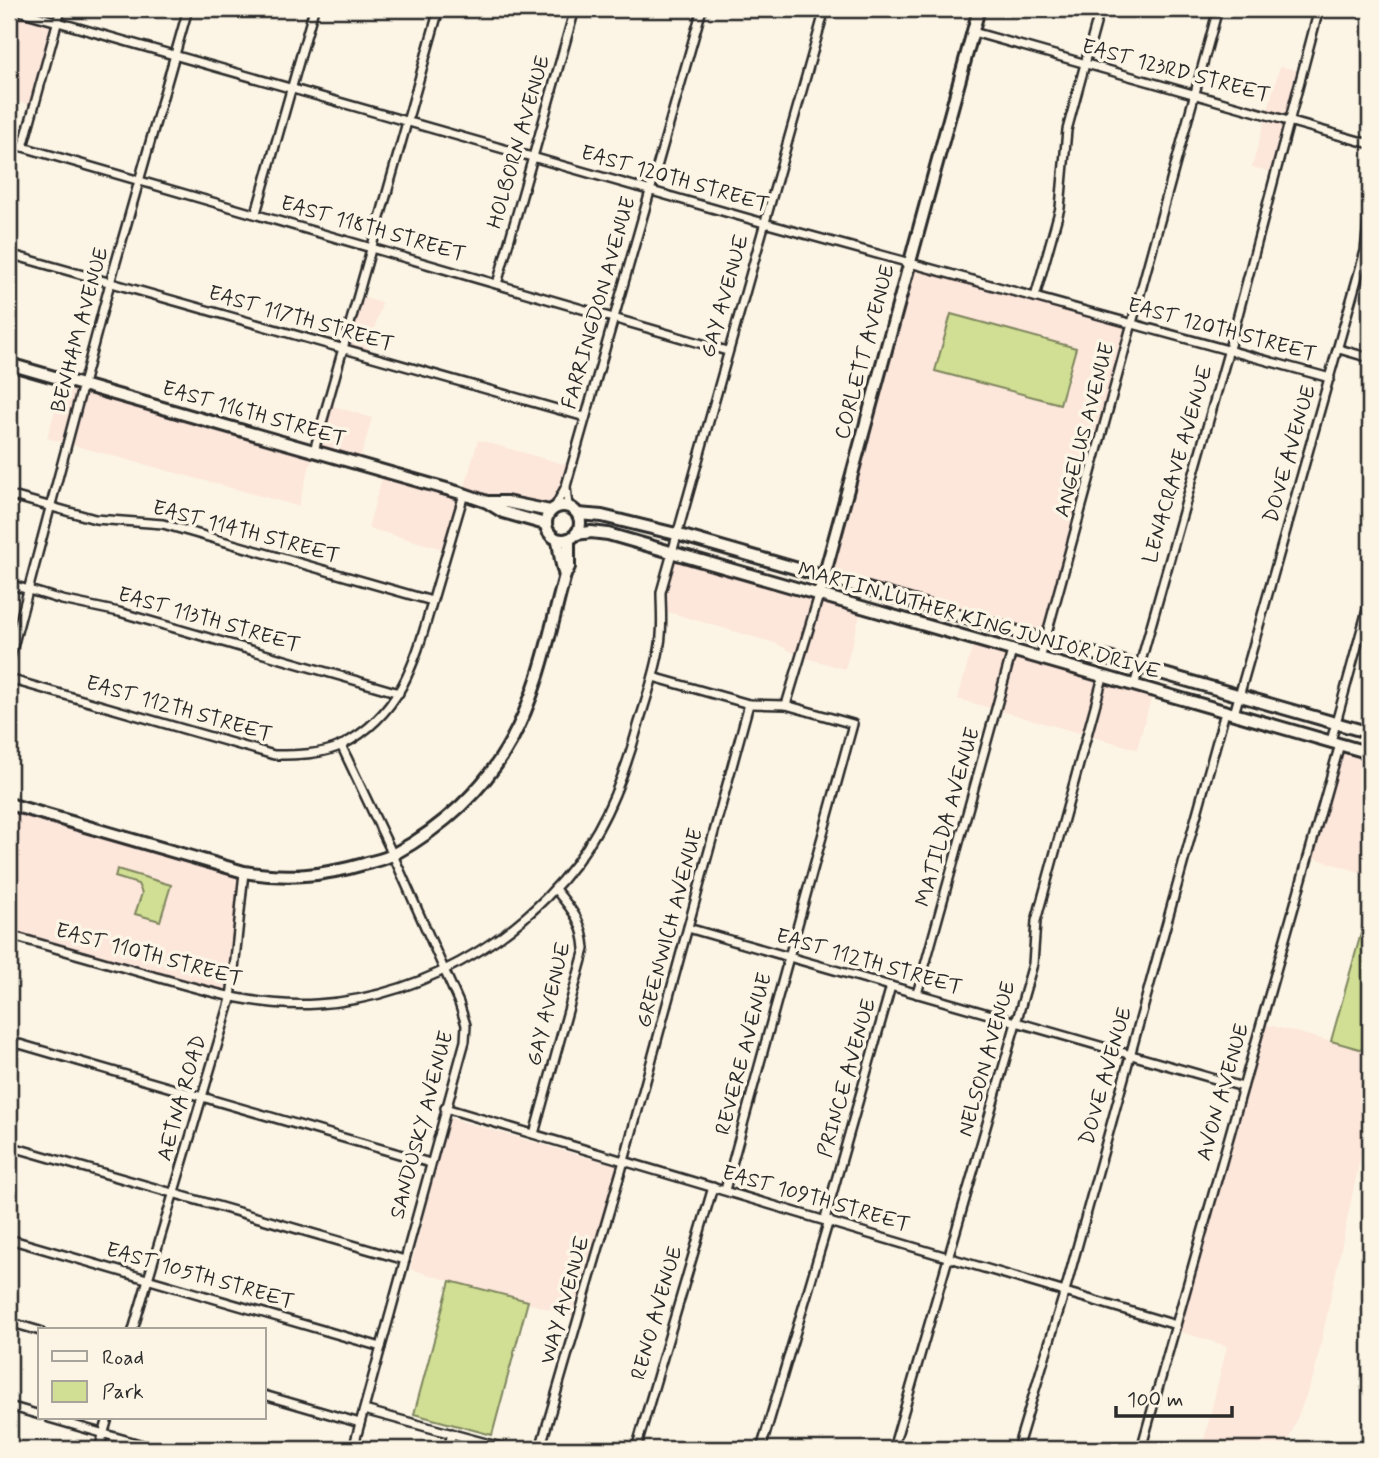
<svg xmlns="http://www.w3.org/2000/svg" width="1379" height="1458" font-family="Mynerve,sans-serif">
<style>
.built{fill:#fde6da}
.green{fill:#d0df93;stroke:#7e855f;stroke-width:2}
.lines{fill:none;stroke-linecap:round;stroke-linejoin:round}
.street-casing{stroke:#2b2b2b;stroke-width:12}
.secondary-casing{stroke:#2b2b2b;stroke-width:16}
.street{stroke:#fcf5e5;stroke-width:7}
.secondary{stroke:#fcf5e5;stroke-width:10}
.labels{text-anchor:middle;dominant-baseline:central;stroke-width:7;stroke-linejoin:round;paint-order:stroke}
.street-label{font-size:21px;fill:#2b2b2b;stroke:#fcf5e5}
</style>
<rect width="100%" height="100%" fill="#fcf5e5"/>
<filter id="ink" filterUnits="userSpaceOnUse"><feTurbulence type="fractalNoise" baseFrequency=".0143" numOctaves="2"/><feDisplacementMap in="SourceGraphic" scale="14" xChannelSelector="R" yChannelSelector="G"/><feConvolveMatrix kernelMatrix="1 2 1 2 8 2 1 2 1" color-interpolation-filters="sRGB"/></filter>
<g filter="url(#ink)">
<g class="built">
<polygon points="9,9 57,21 35,106 9,99"/>
<polygon points="1280,66 1303,72 1276,173 1252,167"/>
<polygon points="910,262 1132,323 1045,640 824,578"/>
<polygon points="358,296 382,303 366,356 343,350"/>
<polygon points="64,379 314,451 327,404 372,418 359,464 314,452 298,506 47,438"/>
<polygon points="478,440 571,466 555,507 464,494 447,550 368,528 384,471 463,494"/>
<polygon points="671,554 862,608 845,669 800,656 775,643 661,610"/>
<polygon points="974,640 1153,691 1137,749 958,699"/>
<polygon points="1340,744 1370,753 1370,875 1308,856"/>
<polygon points="9,804 244,872 231,999 9,935"/>
<polygon points="1261,1023 1370,1052 1370,1156 1361,1154 1314,1375 1285,1449 1202,1449 1227,1346 1175,1330"/>
<polygon points="449,1118 618,1166 573,1316 410,1269"/>
</g>
<g class="green">
<polygon points="951,314 1076,348 1060,404 935,371"/>
<polygon points="117,869 171,885 160,921 135,914 142,893 138,884 115,877"/>
<polygon points="1370,901 1370,1052 1331,1041"/>
<polygon points="450,1281 528,1301 492,1435 414,1414"/>
</g>
<g class="lines">
<g class="street-casing">
<g id="street">
<polyline points="12,9 764,223 1330,378"/>
<polyline points="973,32 1370,144"/>
<polyline points="9,143 727,351"/>
<polyline points="23,147 61,9"/>
<polyline points="256,213 314,9"/>
<polyline points="9,254 585,417"/>
<polyline points="497,284 575,9"/>
<polyline points="1035,297 1060,208 1067,130 1100,9"/>
<polyline points="1339,349 1370,358"/>
<polyline points="314,451 439,9"/>
<polyline points="566,487 568,506"/>
<polyline points="9,495 95,519 163,524 432,601"/>
<polyline points="555,507 566,486 702,9"/>
<polyline points="9,584 62,600 119,612 399,693"/>
<polyline points="1040,659 1218,9"/>
<polyline points="9,662 110,283 188,9"/>
<polyline points="653,677 749,704 786,705 853,724 725,1190"/>
<path d="M9 679 274 755C295 755 322 755 342 745 404 713 416 657 434 596 444 562 454 528 464 494"/>
<polyline points="1134,686 1229,349 1319,9"/>
<polyline points="786,705 819,595"/>
<polyline points="1234,714 1365,251 1370,202"/>
<polyline points="1331,741 1370,599"/>
<polyline points="341,745 393,855 459,1003 466,1025 465,1041 353,1449"/>
<polyline points="688,928 1243,1087"/>
<path d="M9 935C55 948 100 961 146 974 202 990 258 1008 317 1004 428 998 544 927 598 829 616 797 628 762 638 726 646 699 656 672 660 644 663 627 661 609 661 592L825 9"/>
<polyline points="917,994 1012,651"/>
<polyline points="9,1041 430,1163"/>
<polyline points="445,1108 1176,1325"/>
<path d="M534 1134 585 949C583 921 572 910 555 889"/>
<polyline points="9,1146 405,1260"/>
<polyline points="825,1219 891,986"/>
<polyline points="9,1239 381,1347"/>
<polyline points="9,1322 40,1331"/>
<polyline points="133,1330 231,999 244,872"/>
<polyline points="264,1395 360,1423"/>
<polyline points="9,1406 40,1415"/>
<polyline points="364,1410 508,1449"/>
<polyline points="49,1418 157,1449"/>
<polyline points="99,1449 108,1418"/>
<polyline points="448,1449 452,1433"/>
<polyline points="540,1449 624,1161 749,704"/>
<polyline points="636,1449 713,1187"/>
<polyline points="761,1449 829,1220"/>
<polyline points="893,1449 1033,964 1036,921 1103,677"/>
<polyline points="1017,1449 1067,1284 1225,712"/>
<polyline points="1141,1449 1340,744"/>
</g>
</g>
<g class="secondary-casing">
<g id="secondary">
<polyline points="9,364 464,494 487,502 503,512 545,524"/>
<polyline points="490,502 506,502 550,511"/>
<circle cx="563" cy="523" r="17"/>
<polyline points="578,514 602,516 676,534 1370,733"/>
<polyline points="576,534 591,532 608,534 1370,753"/>
<path d="M558 540C559 548 562 569 565 575"/>
<polyline points="819,595 979,9"/>
<path d="M9 804 244 872C286 879 323 876 364 864 374 861 386 859 394 854 442 828 485 789 511 741 539 690 550 630 565 575L569 567V539"/>
</g>
</g>
<use href="#street" class="street"/>
<use href="#secondary" class="secondary"/>
</g>
</g>
<g class="labels">
<g class="street-label">
<text transform="translate(1176 71) rotate(15)">EAST 123RD STREET</text>
<text transform="translate(519 142) rotate(-74)">HOLBORN AVENUE</text>
<text transform="translate(675 179) rotate(16)">EAST 120TH STREET</text>
<text transform="translate(373 229) rotate(16)">EAST 118TH STREET</text>
<text transform="translate(725 296) rotate(-74)">GAY AVENUE</text>
<text transform="translate(599 303) rotate(-74)">FARRINGDON AVENUE</text>
<text transform="translate(301 319) rotate(16)">EAST 117TH STREET</text>
<text transform="translate(80 330) rotate(-75)">BENHAM AVENUE</text>
<text transform="translate(1222 330) rotate(15)">EAST 120TH STREET</text>
<text transform="translate(865 352) rotate(-75)">CORLETT AVENUE</text>
<text transform="translate(254 414) rotate(16)">EAST 116TH STREET</text>
<text transform="translate(1085 430) rotate(-75)">ANGELUS AVENUE</text>
<text transform="translate(1290 454) rotate(-74)">DOVE AVENUE</text>
<text transform="translate(1178 464) rotate(-74)">LENACRAVE AVENUE</text>
<text transform="translate(246 532) rotate(15)">EAST 114TH STREET</text>
<text transform="translate(209 620) rotate(16)">EAST 113TH STREET</text>
<text transform="translate(979 621) rotate(16)">MARTIN LUTHER KING JUNIOR DRIVE</text>
<text transform="translate(179 709) rotate(16)">EAST 112TH STREET</text>
<text transform="translate(948 817) rotate(-74)">MATILDA AVENUE</text>
<text transform="translate(670 928) rotate(-75)">GREENWICH AVENUE</text>
<text transform="translate(149 955) rotate(15)">EAST 110TH STREET</text>
<text transform="translate(869 962) rotate(16)">EAST 112TH STREET</text>
<text transform="translate(549 1004) rotate(-76)">GAY AVENUE</text>
<text transform="translate(744 1054) rotate(-75)">REVERE AVENUE</text>
<text transform="translate(987 1059) rotate(-74)">NELSON AVENUE</text>
<text transform="translate(1106 1076) rotate(-74)">DOVE AVENUE</text>
<text transform="translate(847 1078) rotate(-74)">PRINCE AVENUE</text>
<text transform="translate(1223 1092) rotate(-74)">AVON AVENUE</text>
<text transform="translate(182 1098) rotate(-74)">AETNA ROAD</text>
<text transform="translate(422 1125) rotate(-75)">SANDUSKY AVENUE</text>
<text transform="translate(816 1199) rotate(16)">EAST 109TH STREET</text>
<text transform="translate(200 1276) rotate(16)">EAST 105TH STREET</text>
<text transform="translate(565 1300) rotate(-74)">WAY AVENUE</text>
<text transform="translate(657 1313) rotate(-74)">RENO AVENUE</text>
</g>
</g>
<rect width="1379" height="1458" fill="none" stroke="#fcf5e5" stroke-width="35"/>
<rect x="18" y="18" width="1344" height="1423" fill="none" stroke="#2b2b2b" stroke-width="2.5" filter="url(#ink)"/>
<rect x="38" y="1328" width="228" height="91" fill="#fcf5e5" stroke="#a8a49b" stroke-width="2"/>
<rect x="52" y="1351" width="35" height="10" fill="#fcf5e5" stroke="#a8a49b" stroke-width="2"/>
<text x="102" y="1364" font-size="21" fill="#2b2b2b">Road</text>
<rect x="52" y="1381" width="35" height="21" fill="#d0df93" stroke="#a8a49b" stroke-width="2"/>
<text x="102" y="1398" font-size="21" fill="#2b2b2b">Park</text>
<path d="M1116 1406v10h116v-10" fill="none" stroke="#2b2b2b" stroke-width="3.5"/>
<text x="1127" y="1406" font-size="21" fill="#2b2b2b" stroke="#fcf5e5" stroke-width="5" paint-order="stroke">100 m</text>
</svg>
